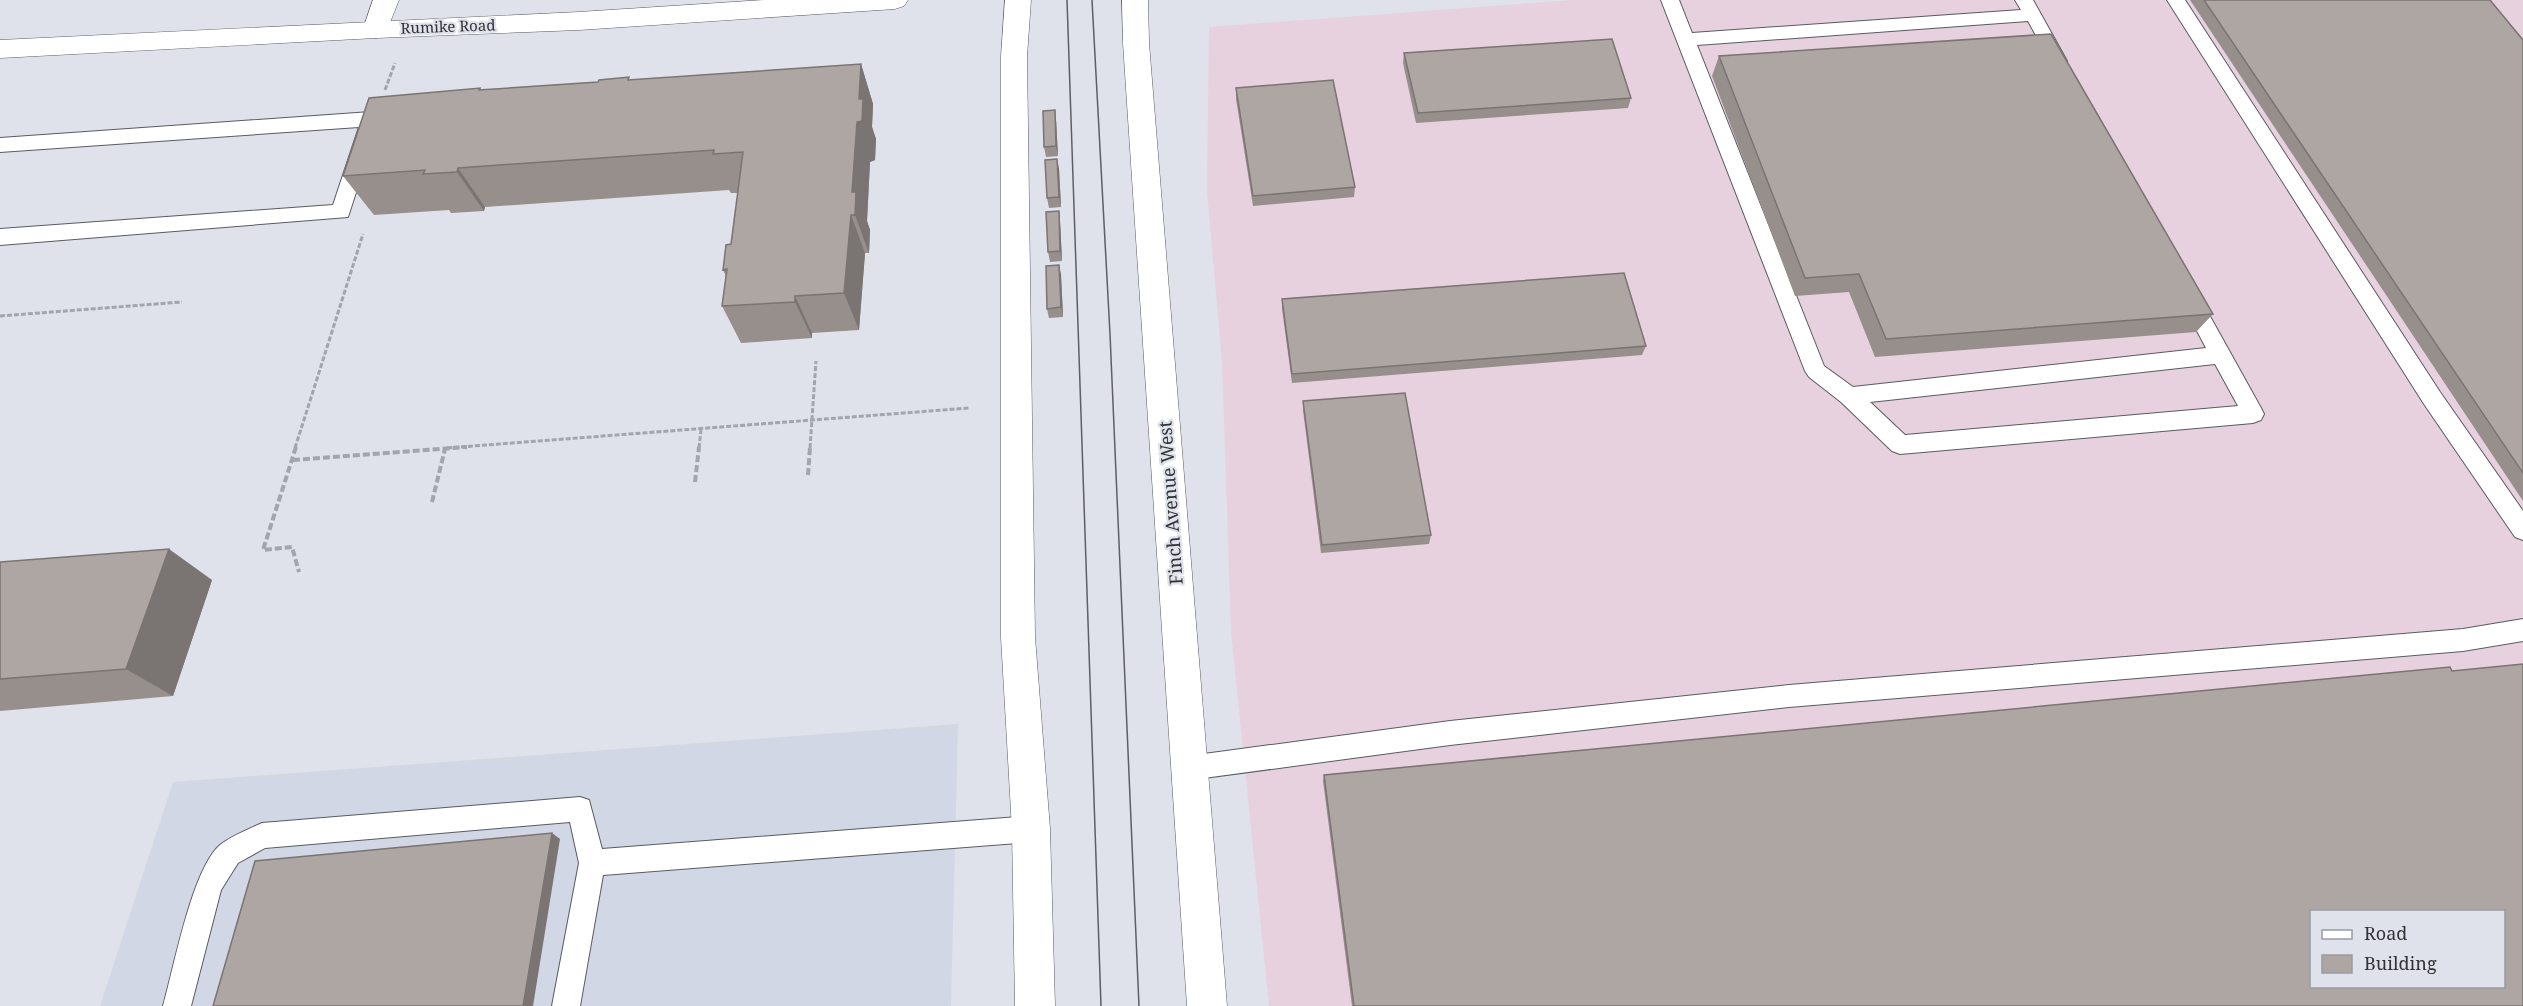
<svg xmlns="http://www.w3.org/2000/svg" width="2523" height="1006" font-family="'Noto Serif',serif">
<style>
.built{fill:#d2d7e5}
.industrial{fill:#e8d1de;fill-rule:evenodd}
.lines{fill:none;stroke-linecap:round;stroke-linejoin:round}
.service-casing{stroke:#585b61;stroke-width:2}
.minor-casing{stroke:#585b61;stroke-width:1}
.tertiary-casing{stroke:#585b61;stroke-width:1}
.secondary-casing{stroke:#585b61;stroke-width:1}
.path-far1{stroke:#a2a5ab;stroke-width:3;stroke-dasharray:5 2;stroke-linecap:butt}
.path{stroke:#a2a5ab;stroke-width:4;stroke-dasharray:7 3;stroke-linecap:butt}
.service{fill:#fff;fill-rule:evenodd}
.minor{fill:#fff;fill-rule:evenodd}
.tertiary{fill:#fff;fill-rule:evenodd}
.secondary{fill:#fff;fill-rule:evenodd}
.tram{stroke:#5e5f64;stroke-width:1.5}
.wall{fill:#968f8c}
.shaded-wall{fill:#7a7472}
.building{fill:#aea6a3;stroke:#7a7472;stroke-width:1.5;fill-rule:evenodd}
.labels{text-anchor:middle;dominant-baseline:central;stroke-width:4.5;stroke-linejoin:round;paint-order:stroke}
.far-street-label{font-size:15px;fill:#313235;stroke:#dfe2ea}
.street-label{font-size:18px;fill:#313235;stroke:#dfe2ea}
</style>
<rect width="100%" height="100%" fill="#dfe2ea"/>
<polygon class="built" points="958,724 951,1006 100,1006 173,782"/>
<path class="industrial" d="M1572 0H2523V1006H1269L1231 631 1222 362 1207 191 1209 27ZM2312 912H2504V986H2312Z"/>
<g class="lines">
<g class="service-casing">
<g id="service">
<path d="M1661 0H1679L1692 33 2021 10 2015 0H2033L2067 61 2064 65 2058 67 2052 65 2028 21 1697 45 1824 366 1853 387 2206 348 2179 297 2182 291 2189 289 2196 291 2261 408 2264 414 2261 420 2253 423 1900 454 1892 451 1841 402 1809 377 1805 371ZM2215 364 2238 406 1905 435 1870 402Z"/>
<polygon points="2167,0 2185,0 2440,392 2523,511 2523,540 2515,537 2424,404"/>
<polygon points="371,112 378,114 380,119 348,217 0,245 0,229 333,205 359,127 0,152 0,138"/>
<polygon points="2523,619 2523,641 2463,651 1789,707 1450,745 1189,780 1180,776 1176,768 1180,760 1189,756 1450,721 1789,685 2463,629"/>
<path d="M580 797 589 800 602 849 1031 816 1040 820 1044 829 1040 838 1031 842 603 875 580 1006H552L579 863 570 822 265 848 238 863 221 890 191 1006H163C174 968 192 869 220 845 231 836 249 829 262 823Z"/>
</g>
</g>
<g class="minor-casing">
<polygon id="minor" points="373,0 399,0 385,35 376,38 367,35 363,29"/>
</g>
<g class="tertiary-casing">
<polygon id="tertiary" points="764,0 908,0 904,6 895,9 579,30 376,38 0,58 0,40 579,12"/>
</g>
<g class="secondary-casing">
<g id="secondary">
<polygon points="1005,0 1031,0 1027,56 1035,637 1050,829 1055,1006 1015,1006 1012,829 1001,637 1001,56"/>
<polygon points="1122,0 1148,0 1149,43 1227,1006 1187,1006 1123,43"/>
</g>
</g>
<g class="path-far1">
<polyline points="385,90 395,63"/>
<polyline points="0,316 182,302"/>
<polyline points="295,448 363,234"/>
<polyline points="447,448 969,408"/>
<polyline points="699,448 701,430"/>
<polyline points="810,448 816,361"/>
</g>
<g class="path">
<polyline points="296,447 263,550 292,547 299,572"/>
<polyline points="293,460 467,447"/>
<polyline points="808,475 810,447"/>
<polyline points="695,482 699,447"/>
<polyline points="432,502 445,449"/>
</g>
<use href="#service" class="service"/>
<use href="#minor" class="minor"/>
<use href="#tertiary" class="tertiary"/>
<use href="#secondary" class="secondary"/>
<g class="tram">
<polyline points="1067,0 1101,1006"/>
<polyline points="1092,0 1110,334 1139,1006"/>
</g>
</g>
<g class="wall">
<polygon points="2190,0 2490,0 2523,40 2523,501"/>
<polygon points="1404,53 1631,98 1628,108 1416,123 1403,63"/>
<polygon points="1719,56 2213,314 2196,332 1875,357 1849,292 1795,296 1712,76"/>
<polygon points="861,64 873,104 872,127 876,139 875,160 870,162 867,221 870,230 869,253 865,253 859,330 812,333 812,338 741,343 722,306 726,276 723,270 731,244 738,193 731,193 729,190 485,207 484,211 451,213 449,210 374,215 343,176 480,88 482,90"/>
<polygon points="1236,88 1355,187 1354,197 1253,206 1236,99"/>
<polygon points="1055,110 1056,120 1058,156 1046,157 1044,147"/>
<polygon points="1057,159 1059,169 1061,207 1049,208 1047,198"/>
<polygon points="1059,211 1060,221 1062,261 1050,262 1048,252"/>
<polygon points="1059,265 1061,275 1063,317 1049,318 1047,309"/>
<polygon points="1282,299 1646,346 1642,355 1292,383 1282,309"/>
<polygon points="1303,401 1431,535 1429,544 1321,553 1303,410"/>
<polygon points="0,562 212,580 173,696 0,711"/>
<polygon points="2452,671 2523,1006 1352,1006 1323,781 1324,775"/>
</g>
<g class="shaded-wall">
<polygon points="861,64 873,104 872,127 876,139 875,160 870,162 867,221 870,230 869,253 855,215 852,192"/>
<polygon points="1055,110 1056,120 1058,156 1056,146"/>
<polygon points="1057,159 1059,169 1061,207 1059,197"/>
<polygon points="458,168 485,207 484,211 457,172"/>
<polygon points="1059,211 1060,221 1062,261 1060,251"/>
<polygon points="851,215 865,253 859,330 844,293"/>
<polygon points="1059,265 1061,275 1063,317 1061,307"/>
<polygon points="795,296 812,333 812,338 795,302"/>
<polygon points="169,549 212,580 173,696 126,669"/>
<polygon points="552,833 560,839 533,1006 523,1006"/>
</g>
<g class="building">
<polygon points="2204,0 2490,0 2523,40 2523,473"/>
<polygon points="2051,34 2213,314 1886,339 1859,274 1805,278 1719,56"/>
<polygon points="1612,39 1631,98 1418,113 1404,53"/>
<polygon points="861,64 859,99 863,99 862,121 857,122 852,192 856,192 855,215 851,215 844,293 795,296 795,302 722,306 727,269 723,270 726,245 731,244 743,152 713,154 714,150 458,168 457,172 423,174 425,170 343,176 369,98 480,88 479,90 598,82 599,80 629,77 628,80"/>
<polygon points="1333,80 1355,187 1253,196 1236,88"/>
<polygon points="1055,110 1056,146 1044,147 1043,111"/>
<polygon points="1057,159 1059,197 1047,198 1045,160"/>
<polygon points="1059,211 1060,251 1048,252 1046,212"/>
<polygon points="1059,265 1061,307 1047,309 1046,266"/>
<polygon points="1624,273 1646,346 1292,374 1282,299"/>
<polygon points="1405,393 1431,535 1322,545 1303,401"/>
<polygon points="169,549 126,669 0,679 0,562"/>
<path d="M2523 664V1006H1354L1324 775 2450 667 2452 671ZM2312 912H2504V987H2312Z"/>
<polygon points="552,833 523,1006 213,1006 255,861"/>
</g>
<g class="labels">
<g class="far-street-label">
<text transform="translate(448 26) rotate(-2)">Rumike Road</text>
</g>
<g class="street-label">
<text transform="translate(1170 503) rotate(-94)">Finch Avenue West</text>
</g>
</g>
<rect x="2310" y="910" width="195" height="78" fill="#dfe2ea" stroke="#999ca2" stroke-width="1.5"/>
<rect x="2322" y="930" width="30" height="9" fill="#ffffff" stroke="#999ca2" stroke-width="1.5"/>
<text x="2364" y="940" font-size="18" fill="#313235">Road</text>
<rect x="2322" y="955" width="30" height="18" fill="#aea6a3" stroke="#999ca2" stroke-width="1.5"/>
<text x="2364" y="970" font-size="18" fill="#313235">Building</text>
</svg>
